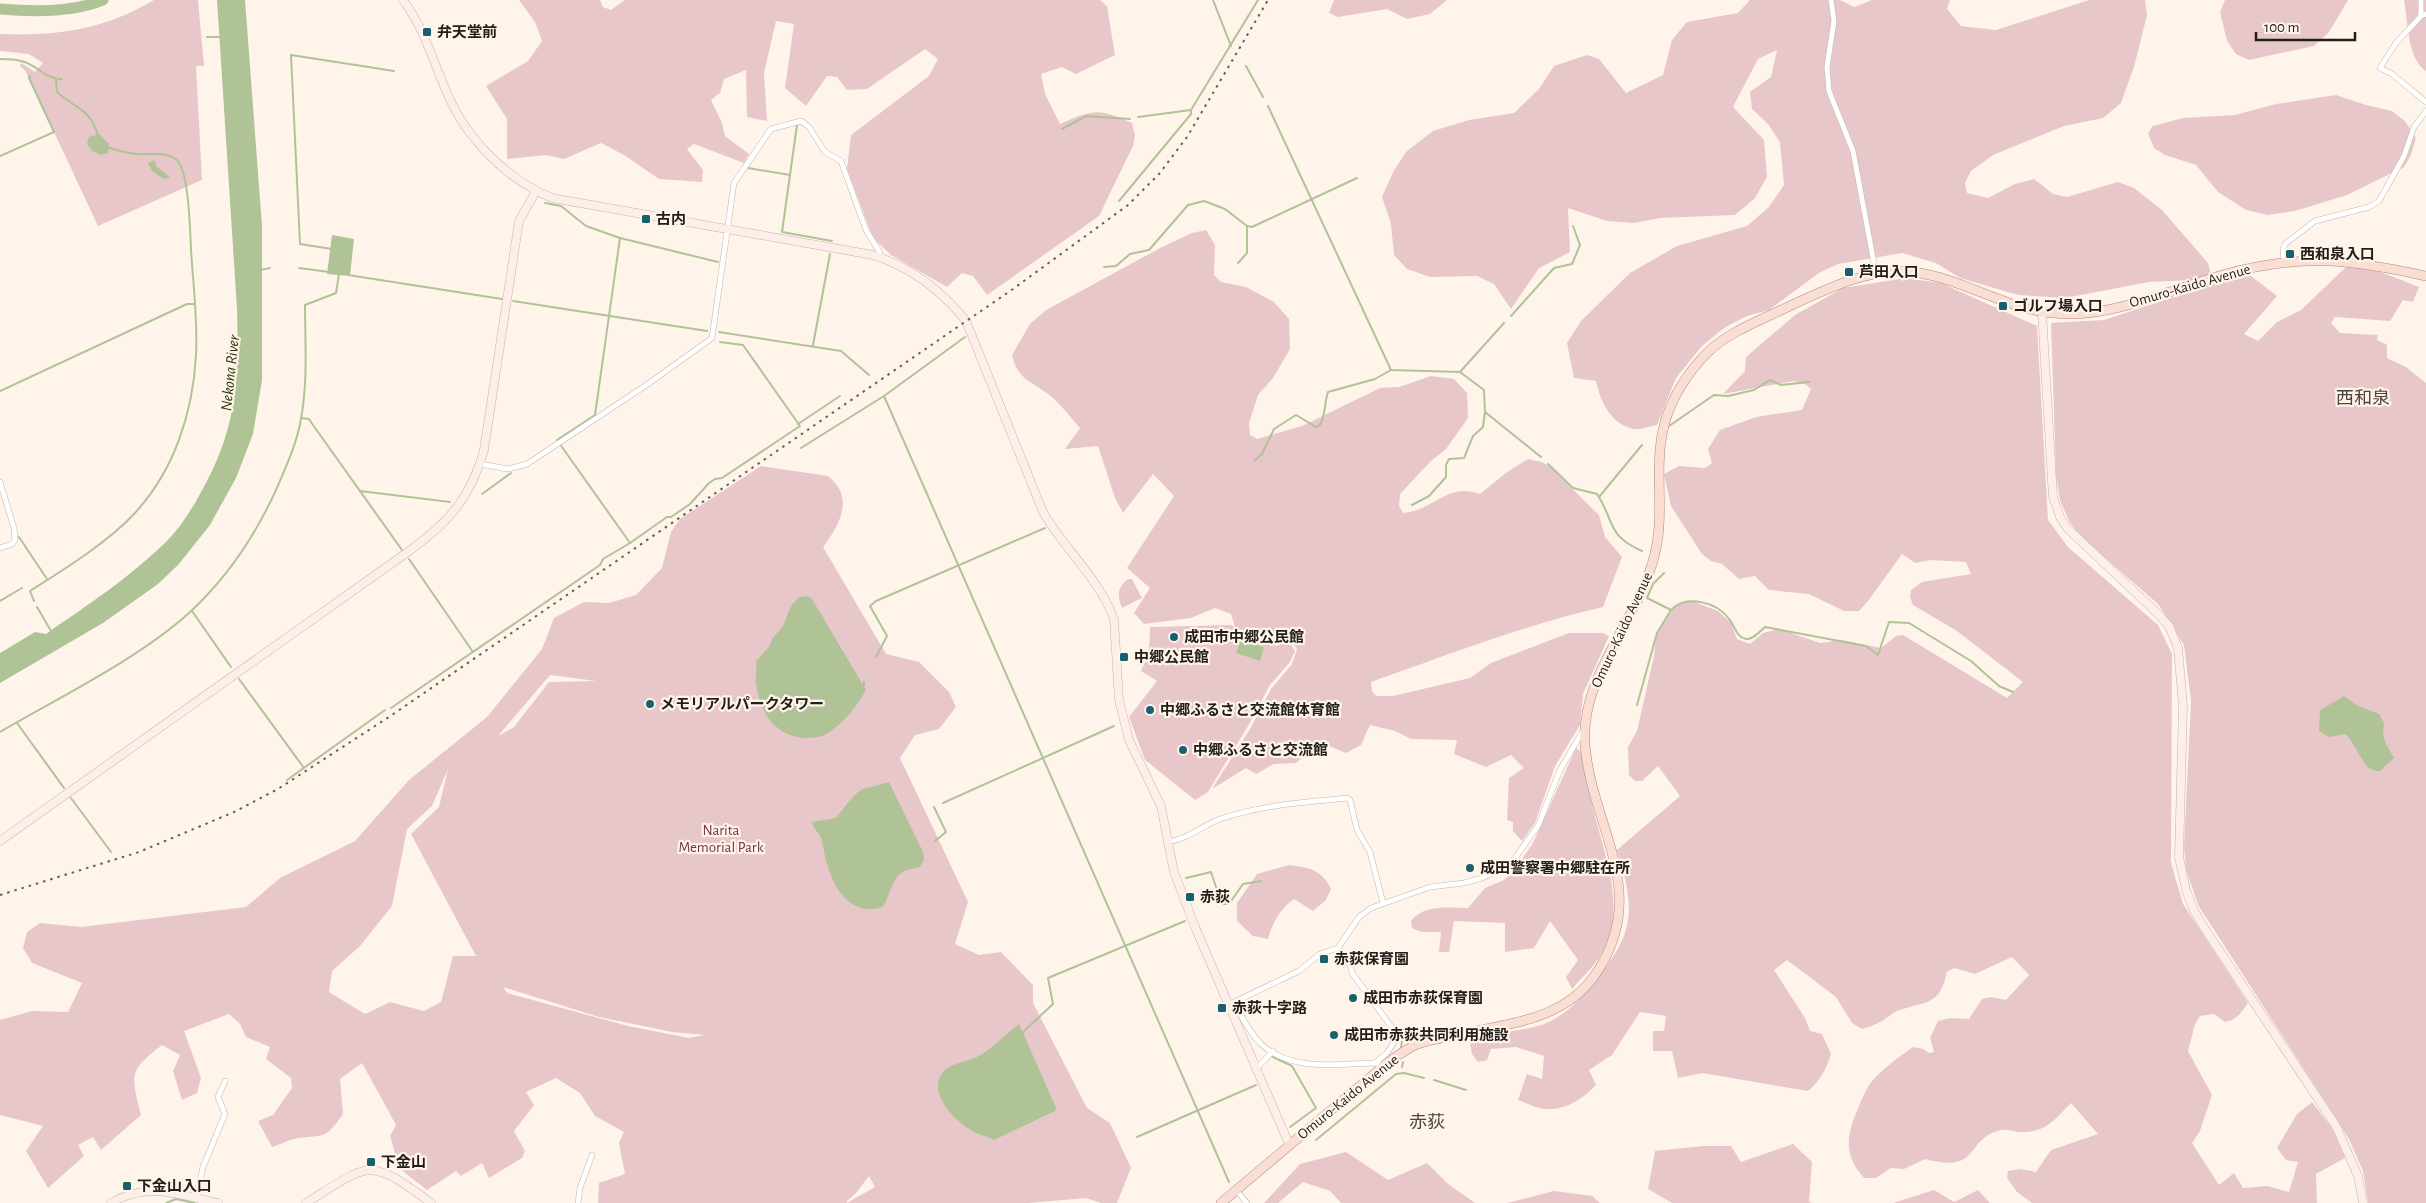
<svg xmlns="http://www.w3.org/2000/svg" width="2426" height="1203" font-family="'Alegreya Sans','Noto Sans JP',sans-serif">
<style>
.green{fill:#e8c7ca;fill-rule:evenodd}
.water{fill:#b0c397}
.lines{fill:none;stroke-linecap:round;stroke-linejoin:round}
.stream{stroke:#b0c397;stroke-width:2}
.river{stroke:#b0c397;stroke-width:11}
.street-casing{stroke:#c0b7ac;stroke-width:6}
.secondary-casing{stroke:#c0b7ac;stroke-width:9}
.primary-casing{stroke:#ac8b7f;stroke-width:10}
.street{stroke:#fff;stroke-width:5}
.secondary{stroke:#fdeee9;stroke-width:8}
.primary{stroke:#faddd3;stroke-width:9}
.rail{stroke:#655f59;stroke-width:2;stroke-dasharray:2.5 5;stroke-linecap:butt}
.poi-dot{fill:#17616f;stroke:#fff4ea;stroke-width:2}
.labels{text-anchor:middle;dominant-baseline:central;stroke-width:4.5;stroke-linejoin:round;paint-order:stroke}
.poi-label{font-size:15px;font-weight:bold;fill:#221e1a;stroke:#fff4ea;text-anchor:start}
.street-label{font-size:15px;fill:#221e1a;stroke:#fff4ea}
.park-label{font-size:15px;fill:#75333e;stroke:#fff4ea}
.water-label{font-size:16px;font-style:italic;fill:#293908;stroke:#fff4ea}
.quarter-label{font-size:18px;fill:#4c443b;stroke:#fff4ea}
</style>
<rect width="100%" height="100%" fill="#fff4ea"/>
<g class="green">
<path d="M154 0H198L204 66H196L202 180 98 226 25 70 20 66 21 63 35 72 43 63 29 54 0 51V34C57 36 104 30 154 0Z"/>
<path d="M519 0H600L603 7 611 10 625 0H1100L1107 6 1115 55 1076 74 1062 67 1041 74 1045 94 1060 124C1093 109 1099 108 1132 123L1135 135 1133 146 1099 216 987 295 973 276 962 273 947 287 891 255 873 238 847 169 851 135 929 76 938 59 925 49 867 89 847 90 837 77 827 76 806 106 785 88 794 24 776 21 764 73 767 121 747 117 746 70 724 79 720 93 711 100 722 123 725 136 749 154 744 163 694 144 687 149 703 170 702 182 659 179 624 155 601 143 564 159 546 155 507 159V119L486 86 528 61 542 41 535 22Z"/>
<polygon points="1334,0 1447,0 1430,14 1407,19 1387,9 1338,17 1329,13"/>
<path d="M1750 0H1840L1854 7 1872 0H1950L1947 9 1961 26 1996 30 2089 0H2145L2147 15 2134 67 2121 103 2103 118 2064 126 1993 155 1971 171 1965 183 1967 193 1988 198 2015 184 2034 179 2053 194 2067 197 2118 182 2134 188 2162 210 2208 263 2212 279 2149 282 2065 298 2018 295 1960 278 1936 263 1902 253 1838 264 1819 273 1769 310 1747 316 1724 328 1702 346 1676 378 1657 425C1650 426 1640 430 1633 429 1611 424 1600 401 1596 381L1574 378 1567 343 1581 321 1630 273 1677 246 1747 226 1769 207 1784 185 1780 142 1768 124 1752 109 1750 92 1771 77 1777 50 1758 59 1733 107 1764 140 1767 177 1755 198 1735 215 1660 218 1634 223 1607 221 1568 208 1570 252 1539 268 1511 309 1494 284 1477 276 1430 277 1407 269 1394 255 1391 224 1382 197 1394 170 1407 151 1433 131 1469 120 1514 113 1539 89 1554 66 1587 55 1599 59 1626 93 1663 75 1672 40 1687 22 1738 13Z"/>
<polygon points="2225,0 2348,0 2329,32 2314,46 2249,60 2236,54 2227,41 2220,12"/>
<path d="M2404 0H2426V71C2407 59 2408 21 2404 0Z"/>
<polygon points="2336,95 2366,105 2392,111 2405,121 2416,138 2411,155 2404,167 2347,195 2295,211 2268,215 2246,210 2218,192 2196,165 2165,155 2154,148 2148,133 2153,126 2183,118 2235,115 2276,104"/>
<path d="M1206 230 1215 245 1214 275 1221 282 1246 287 1274 302 1289 319 1290 349 1273 378 1258 395 1249 423 1250 435 1257 439 1302 426 1380 388 1399 387 1431 376 1454 379 1467 393 1468 418 1446 449 1431 461 1400 494 1399 506 1403 513C1435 510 1447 482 1480 494L1507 472 1528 459 1542 462 1550 467 1599 515 1605 537 1622 557 1603 607C1524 625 1448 655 1371 682L1372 691 1376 696H1393L1470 678 1491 663 1569 633H1603L1609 636 1583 694 1580 725 1555 766 1535 823 1522 841 1513 831V822L1507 820 1509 778 1524 768 1511 755 1486 767 1454 754 1457 740 1411 739 1395 731 1370 725 1361 745 1346 753 1326 745 1308 753 1296 763 1274 764 1256 774 1246 768 1212 789 1250 729 1271 689 1292 664 1297 649 1287 635 1275 643 1268 642 1276 646 1288 640 1295 651 1290 662 1270 685 1248 726 1208 792 1195 800 1145 760 1129 717 1157 681 1141 671 1149 653 1150 627 1231 625 1235 627 1231 614 1215 608 1191 618 1144 624 1134 613 1150 588 1127 568 1174 496 1153 474 1123 513 1115 498 1098 446 1065 449 1080 428C1070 417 1060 403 1048 394 1030 380 1018 380 1012 355L1030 324 1046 310 1162 247 1192 233Z"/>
<path d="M2346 267C2371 266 2396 278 2419 287L2413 302 2403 300 2390 321 2335 317 2331 323 2340 333 2378 335 2377 340 2387 345V358L2406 367 2426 383V1203H2368L2363 1171 2349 1139 2198 905 2186 869 2184 847 2191 701 2184 645 2158 604 2081 537 2069 521 2060 500 2056 474 2051 323 2104 320 2247 273 2277 296 2244 334 2258 341 2277 322 2301 310Z"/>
<path d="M1905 278 1941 283 2037 326 2048 520 2068 547 2158 625 2172 654 2171 863 2183 904 2248 1003C2242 1012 2237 1020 2225 1022L2214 1014 2200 1016 2195 1024 2188 1051 2212 1095 2200 1131 2192 1143 2219 1185 2234 1173 2243 1188 2267 1186 2289 1192 2298 1162 2286 1160 2277 1148 2297 1114 2312 1102 2332 1128 2345 1158 2316 1174 2317 1203H2032L2017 1192 2007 1178 2008 1171 2021 1169 2036 1172 2051 1150 2098 1134 2071 1103C2056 1118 2047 1132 2024 1132 2017 1133 2008 1129 2001 1130 1963 1139 1983 1174 1925 1159L1904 1169 1891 1168 1876 1178H1864C1842 1153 1847 1134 1859 1106 1862 1099 1865 1091 1869 1085 1880 1070 1899 1057 1913 1047L1923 1049 1929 1053 1934 1052 1930 1038 1938 1021 1950 1018 1969 1019 1982 999 1991 997 2006 1000 2029 975 2012 957 1975 974 1954 968 1947 972C1940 1007 1924 1001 1897 1011 1891 1014 1886 1019 1880 1022 1875 1025 1868 1027 1862 1029L1852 1023 1836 997 1787 960 1774 970 1805 1018 1810 1031 1822 1034 1831 1054C1827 1068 1820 1081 1808 1091L1702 1073 1678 1078 1672 1051H1653V1031H1664L1666 1016 1640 1012 1612 1055 1589 1070 1596 1085C1584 1098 1565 1111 1545 1109 1536 1108 1526 1103 1518 1100L1527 1074 1542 1079 1544 1056 1516 1047 1491 1049 1487 1060 1478 1062 1472 1054 1469 1037C1489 1034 1526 1031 1544 1024 1565 1016 1579 1000 1593 983 1635 934 1636 911 1617 850L1680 796 1658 766 1642 781H1635L1629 775 1628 747 1637 731 1654 656 1656 635 1674 607 1685 602H1695L1718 611 1731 623 1737 639 1750 644 1763 633 1779 629 1820 643 1842 640 1881 648 1896 636 1903 635 2007 698 2023 682 1957 631 1913 605 1910 597 1911 590 1922 582 1971 574 1966 562 1931 560 1915 563 1902 554 1868 601 1859 611H1844L1809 594 1769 590 1755 576 1739 579 1722 564 1711 561 1702 554 1671 506 1664 474 1679 466 1705 468 1712 463 1708 449 1720 430 1756 417 1802 410 1811 389 1805 384 1794 381 1723 394 1745 371 1746 357 1795 315 1843 288Z"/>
<path d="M761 466 828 476C855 497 840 525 823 547L886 654 919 662 949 692 956 707 939 729 915 735 900 758 968 902 955 944 979 955 1001 952 1033 985V1003L1087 1108 1110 1123 1131 1168 1117 1203H1101L1086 1198 1028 1203H598L599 1183 625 1174 619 1143 624 1132 595 1116 580 1093 556 1078 526 1092 534 1105 514 1131 525 1151 522 1158 489 1178 482 1163 461 1176 456 1171 427 1190 400 1169 390 1136 396 1125 362 1063 340 1079 343 1114C323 1143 323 1133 294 1139 286 1141 279 1145 272 1147L258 1121 273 1115 292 1088 291 1078 266 1059 270 1047 246 1037 240 1024 229 1014 184 1031 201 1078 197 1093 182 1100 173 1071 180 1055 162 1045C128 1071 131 1075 141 1115L101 1150 93 1137 78 1145 84 1156 48 1188 26 1151 43 1126 0 1115V1020L32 1011 68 1012 82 983 32 963 23 948 27 932 40 923 81 927 246 907 280 878 355 841 409 780 487 717 542 649 554 618 584 602 609 603 636 595 662 568 671 532 680 519ZM550 675 596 681 549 682 514 727 498 736ZM448 769 439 807 411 834 476 956H453L441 1002 424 1011 390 1002 365 1014 329 992 332 971 360 946 392 906 407 829 432 806ZM503 987 599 1017 672 1032 705 1035 689 1038 628 1026 507 993ZM869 1176 875 1187 847 1203V1201L856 1193Z"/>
<path d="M1128 579H1132L1142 598 1122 608C1117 595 1117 588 1128 579Z"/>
<path d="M1576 748 1582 753C1586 771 1589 790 1593 809 1603 849 1626 907 1605 947 1598 963 1583 976 1572 989L1566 977 1578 960 1550 921 1534 948 1505 952V923L1454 921 1449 952H1439L1441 932H1421L1412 928 1411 921C1424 904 1449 908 1468 908L1485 888 1504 880 1516 868 1533 843Z"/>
<path d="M1289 865C1310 868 1321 869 1331 889L1326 900 1313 911 1294 899C1279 910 1273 922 1268 939L1253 936 1237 921V903L1257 874Z"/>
<polygon points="1793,1144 1812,1162 1809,1202 1813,1203 1672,1203 1648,1189 1655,1151 1703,1146 1731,1146 1741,1162"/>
<polygon points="1346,1152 1388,1180 1427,1163 1448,1184 1475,1203 1341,1203 1330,1191 1303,1182 1278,1203 1264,1203 1300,1164"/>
<polygon points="1934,1190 1954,1202 1978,1190 1990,1203 1893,1203"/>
<polygon points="1554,1191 1592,1196 1600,1203 1507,1203"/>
</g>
<g class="water">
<path d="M217 0H245L262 226V380L253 434 236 478 210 525 178 565 158 584 103 623 0 683V653L35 632 46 634C59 624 73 616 86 606 114 587 142 565 166 542 180 528 192 509 201 492 237 429 239 379 237 309Z"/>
<polygon points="99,134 109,144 108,153 100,155 92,151 87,144 89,137"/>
<polygon points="154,160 157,167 170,177 164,179 152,171 148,163"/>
<polygon points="332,235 354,239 350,276 327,274"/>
<path d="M807 596 812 599 866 690C857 706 844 723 828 733 822 737 814 738 806 738 775 737 760 712 756 684 755 677 757 669 756 661L769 647 772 639 783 626 791 606 799 597Z"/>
<polygon points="1241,639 1264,647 1260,661 1236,653"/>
<path d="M2344 696 2358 706 2379 714 2384 723 2383 735 2385 742 2394 758 2380 771C2362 773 2357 743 2345 734L2329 737 2319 731 2320 710Z"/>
<path d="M889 782 923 852 924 860 920 867C915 868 909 869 904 871 892 877 890 896 883 907 852 917 835 891 827 864 824 856 824 846 821 838 818 831 813 829 812 822L836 818C842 811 855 792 863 789 868 787 881 785 889 782Z"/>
<path d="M1019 1024 1057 1110 994 1140C986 1136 976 1134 969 1129 952 1118 925 1090 945 1070 954 1062 967 1062 977 1057 992 1049 1006 1034 1019 1024Z"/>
</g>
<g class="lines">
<g class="stream">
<polyline points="1213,0 1231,46"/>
<polyline points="207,37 220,37"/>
<path d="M0 59C7 59 14 59 21 61 36 64 47 80 62 79"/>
<polyline points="1246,66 1263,97"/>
<path d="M56 80 57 92C76 109 91 109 98 136"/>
<polyline points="1268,106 1391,370 1460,372 1484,390 1485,412 1541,457"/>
<polyline points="1138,117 1191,110 1258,0"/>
<polyline points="797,125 782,232 832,241"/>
<polyline points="1062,129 1086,116 1130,119"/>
<polyline points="0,156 54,132 29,78 30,76"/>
<polyline points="748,168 790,175"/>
<polyline points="1119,201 1191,114 1191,110"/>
<polyline points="545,203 561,206 586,226 620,238 718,262"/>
<polyline points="620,238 595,415 557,440 630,543"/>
<polyline points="332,249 300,244 291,55 394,71"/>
<polyline points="1238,263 1247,253 1247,226"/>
<polyline points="1104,267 1116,266 1130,254 1149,250 1188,205 1204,201 1225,209 1247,226 1252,227 1357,178"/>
<polyline points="299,268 329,272"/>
<polyline points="260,270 270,268"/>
<polyline points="348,275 502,299"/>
<polyline points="513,301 707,331"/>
<polyline points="1511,316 1554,268 1572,264 1580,245 1573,226"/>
<polyline points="719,332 841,351 869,375"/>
<polyline points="813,345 830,254"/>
<polyline points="1460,372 1504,323"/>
<polyline points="0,391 187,304 194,304"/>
<polyline points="884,396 1229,1182"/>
<polyline points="301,418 309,419 313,425 402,550"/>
<polyline points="798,424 840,396"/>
<polyline points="1669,426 1714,395 1728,396 1754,390 1770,380 1781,385 1809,382"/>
<polyline points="801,448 884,396 965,337"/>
<path d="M1254 461 1262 454 1274 429 1296 415 1316 427 1320 425C1326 414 1324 404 1328 392L1375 379 1391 370"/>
<path d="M1548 464 1573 488 1597 494C1615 521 1606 535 1642 551"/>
<polyline points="360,491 450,502"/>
<polyline points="482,494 511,473"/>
<polyline points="1599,497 1642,445"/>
<polyline points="1412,505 1429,496 1446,477 1446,465 1449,459 1464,458 1473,436 1483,427 1485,412"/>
<polyline points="19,537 47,579"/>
<polyline points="409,559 473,652"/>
<path d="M1664 573 1653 584 1647 598 1671 610C1686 594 1717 602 1729 619 1735 626 1736 637 1746 639 1753 640 1760 631 1765 627L1866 646 1878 655 1889 622 1909 623 1971 661 1999 686 2013 692"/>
<polyline points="0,601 22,588"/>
<path d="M34 601 30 591C63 570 107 543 134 514 174 471 193 413 196 355 198 320 193 284 191 249 190 230 189 172 177 160 166 151 149 155 136 154 126 153 116 150 107 147"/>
<polyline points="37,607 51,631"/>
<polyline points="192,611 231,667"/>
<polyline points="876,657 887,636 870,606 876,601 1045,528"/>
<polyline points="239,679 304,768"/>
<polyline points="864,686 864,682"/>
<polyline points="1637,705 1657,633 1671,610"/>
<polyline points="391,708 600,565 603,559 630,543 667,517 671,517 690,504 709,483 715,479 722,478 800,426 743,345 720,342"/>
<polyline points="17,723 64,788"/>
<path d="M0 732C60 697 138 659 189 613 227 578 255 536 276 490 286 467 297 443 301 419 308 381 305 342 305 305L336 293 339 274"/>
<polyline points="287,780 385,710"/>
<polyline points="71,798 111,852"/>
<polyline points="943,803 1114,726"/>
<polyline points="934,807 946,832 935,841"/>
<polyline points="1186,878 1211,872 1218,893 1218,904 1229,904 1243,884 1261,881"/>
<polyline points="1022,1033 1053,1004 1048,978 1185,921"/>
<polyline points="1401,1048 1402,1040 1415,1027"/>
<polyline points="1273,1057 1292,1066 1316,1108 1290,1127"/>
<polyline points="1402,1067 1403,1062"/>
<polyline points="1434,1080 1466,1090"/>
<polyline points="1137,1137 1256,1085"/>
<polyline points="1316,1140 1396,1074 1404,1073 1424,1078"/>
<polyline points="166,1203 176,1199 194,1203"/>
</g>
<path class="river" d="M0 9C33 12 72 13 103 0"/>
<g class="street-casing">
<g id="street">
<polyline points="1831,0 1834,21 1827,67 1829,91 1853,151 1876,274"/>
<polyline points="2426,14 2421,16 2396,43 2380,68 2392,74 2426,102"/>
<polyline points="2421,16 2421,0"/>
<polyline points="2284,262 2283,249 2285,244 2315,221 2369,207 2379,201 2404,156 2414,127 2426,111"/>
<polyline points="480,464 508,469 527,464 645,386 712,338 734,183 771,129 801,121 809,127 825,152 841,161 866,230 879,251 881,258"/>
<polyline points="0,482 14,528 15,540 12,544 0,548"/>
<path d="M1167 842C1188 839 1202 826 1220 819 1262 805 1304 802 1347 798L1350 800 1357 830 1370 852 1383 903"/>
<polyline points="1338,948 1350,963 1352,973 1398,1036 1387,1053 1375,1063"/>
<path d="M1234 1002C1242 1017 1249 1032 1261 1044 1291 1072 1338 1064 1375 1063L1384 1066"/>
<polyline points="1228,1005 1299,971 1320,954 1338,948 1359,917 1371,908 1430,887 1464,883 1482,878 1506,867 1515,858 1538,826 1560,770 1584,729"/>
<polyline points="1256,1069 1273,1051"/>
<polyline points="1236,1190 1247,1203"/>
<polyline points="196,1198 203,1167 225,1114 218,1097 225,1081"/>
<polyline points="578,1203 580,1188 592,1155"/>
</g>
</g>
<g class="secondary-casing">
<g id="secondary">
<path d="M403 0C424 28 433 61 447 93 466 138 506 179 552 198L873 255C910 267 942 291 966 321L1043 512C1064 549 1099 578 1114 619L1119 700 1129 740 1161 806 1174 872 1195 927 1289 1144"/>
<polyline points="2042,313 2053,497 2060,517 2068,529 2155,611 2169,626 2178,648 2183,706 2179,857 2186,890 2193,909 2205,929 2336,1126 2358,1176 2363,1203"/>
<path d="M0 841 405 554C447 524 470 500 484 450L519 221 536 191"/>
<path d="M111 1203C147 1181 180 1195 218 1203"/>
<path d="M306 1203C370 1163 368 1156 431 1203"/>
</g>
</g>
<g class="primary-casing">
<path id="primary" d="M1221 1203 1387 1063C1396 1057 1405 1050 1415 1045 1425 1041 1437 1039 1447 1037 1499 1024 1561 1024 1595 975 1652 892 1592 829 1585 745 1580 673 1640 620 1655 553 1665 513 1654 470 1663 430 1669 401 1687 373 1708 352 1728 333 1754 323 1779 311 1823 291 1869 265 1920 273 1961 280 1998 303 2038 311 2049 314 2060 313 2071 314 2118 314 2177 288 2222 275 2301 253 2348 259 2426 276"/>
</g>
<use href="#street" class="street"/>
<use href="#secondary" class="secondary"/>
<use href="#primary" class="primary"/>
<polyline class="rail" points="0,895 139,852 234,812 278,789 392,715 1013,289 1128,205 1159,174 1187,137 1268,0"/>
</g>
<g class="poi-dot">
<rect x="422" y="27" width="10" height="10" rx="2.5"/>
<rect x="641" y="214" width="10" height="10" rx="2.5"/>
<rect x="2285" y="249" width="10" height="10" rx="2.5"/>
<rect x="1844" y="267" width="10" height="10" rx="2.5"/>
<rect x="1998" y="301" width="10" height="10" rx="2.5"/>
<circle cx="1174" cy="637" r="5"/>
<rect x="1119" y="652" width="10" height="10" rx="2.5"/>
<circle cx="650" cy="704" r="5"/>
<circle cx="1150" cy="710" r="5"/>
<circle cx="1183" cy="750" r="5"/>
<circle cx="1470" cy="868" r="5"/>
<rect x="1185" y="892" width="10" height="10" rx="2.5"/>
<rect x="1319" y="954" width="10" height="10" rx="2.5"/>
<circle cx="1353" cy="998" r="5"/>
<rect x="1217" y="1003" width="10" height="10" rx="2.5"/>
<circle cx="1334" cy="1035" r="5"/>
<rect x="366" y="1157" width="10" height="10" rx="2.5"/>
<rect x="122" y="1181" width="10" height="10" rx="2.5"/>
</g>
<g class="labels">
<g class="poi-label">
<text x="437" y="32">弁天堂前</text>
<text x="656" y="219">古内</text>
<text x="2300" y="254">西和泉入口</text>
<text x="1859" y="272">芦田入口</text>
<text x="2013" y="306">ゴルフ場入口</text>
<text x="1184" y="637">成田市中郷公民館</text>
<text x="1134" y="657">中郷公民館</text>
<text x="660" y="704">メモリアルパークタワー</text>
<text x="1160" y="710">中郷ふるさと交流館体育館</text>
<text x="1193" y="750">中郷ふるさと交流館</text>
<text x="1480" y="868">成田警察署中郷駐在所</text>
<text x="1200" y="897">赤荻</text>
<text x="1334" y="959">赤荻保育園</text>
<text x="1363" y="998">成田市赤荻保育園</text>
<text x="1232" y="1008">赤荻十字路</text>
<text x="1344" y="1035">成田市赤荻共同利用施設</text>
<text x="381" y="1162">下金山</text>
<text x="137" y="1186">下金山入口</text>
</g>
<g class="street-label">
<text transform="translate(2190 286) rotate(-16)">Omuro-Kaido Avenue</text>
<text transform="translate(1622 630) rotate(-65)">Omuro-Kaido Avenue</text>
<text transform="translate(1348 1097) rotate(-39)">Omuro-Kaido Avenue</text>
</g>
<g class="park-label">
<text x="721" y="830">Narita<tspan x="721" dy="17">Memorial Park</tspan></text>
</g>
<g class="water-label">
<text transform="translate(230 373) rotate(-84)">Nekona River</text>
</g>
<g class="quarter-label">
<text x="2363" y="399">西和泉</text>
<text x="1427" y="1123">赤荻</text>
</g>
</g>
<path d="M2256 32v8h99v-8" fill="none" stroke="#221e1a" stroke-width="2.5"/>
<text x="2264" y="32" font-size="15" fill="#221e1a" stroke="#fff4ea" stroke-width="4" paint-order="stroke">100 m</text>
</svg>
